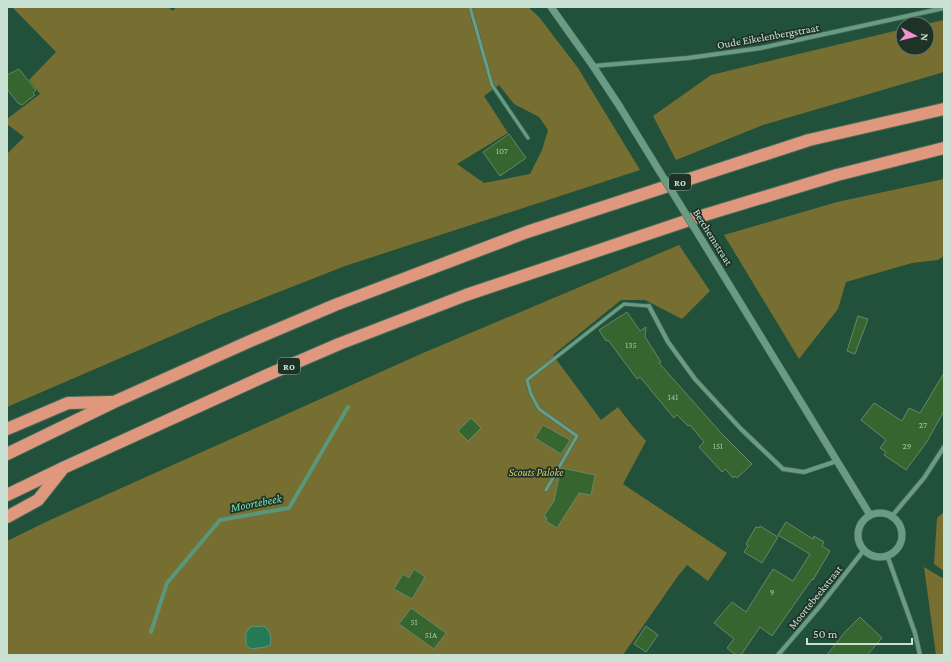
<svg xmlns="http://www.w3.org/2000/svg" width="951" height="662" font-family="'Crimson Pro',serif">
<style>
.green{fill:#776e32;fill-rule:evenodd}
.water{fill:#267955;stroke:#57987b}
.lines{fill:none;stroke-linecap:round;stroke-linejoin:round}
.stream{stroke:#57987b;stroke-width:4}
.building{fill:#36652f;stroke:#688763}
.service-casing{stroke:#426d5b;stroke-width:4.5}
.minor-casing{stroke:#426d5b;stroke-width:5.5}
.tertiary-casing{stroke:#426d5b;stroke-width:8}
.motorway-casing{stroke:#426d5b;stroke-width:14}
.service{stroke:#6b9b82;stroke-width:3}
.minor{stroke:#6b9b82;stroke-width:4}
.tertiary{stroke:#6b9b82;stroke-width:7}
.motorway{stroke:#df987d;stroke-width:12}
.tertiary-bridge-casing{stroke:#426d5b;stroke-width:8;stroke-linecap:butt}
.tertiary-bridge{stroke:#6b9b82;stroke-width:7}
.labels{text-anchor:middle;dominant-baseline:central;stroke-width:3.5;stroke-linejoin:round;paint-order:stroke}
.number-label{font-size:9px;fill:#a4c2aa}
.shield{fill:#1e3227;stroke:#96ac9f;stroke-width:1}
.shield-label{font-size:10px;font-weight:bold;fill:#c9e1d3}
.street-label{font-size:11px;fill:#c9e1d3;stroke:#1e3227}
.park-label{font-size:11px;font-style:italic;fill:#d9ca60;stroke:#1e3227}
.water-label{font-size:12px;font-style:italic;fill:#75e4af;stroke:#1e3227}
</style>
<rect width="100%" height="100%" fill="#22513b"/>
<g class="green">
<path d="M12 7H168L173 11 176 7H528L539 17 578 68 640 170 345 266 218 316 7 407V154L24 137 7 124V119L40 94 29 80 56 52ZM499 85 514 104 539 117 548 130 542 150 530 174 484 183 457 164 508 133 484 96Z"/>
<polygon points="944,20 944,72 763,125 676,160 653,116 711,75 903,29 903,48 927,48 927,24 926,24"/>
<polygon points="944,179 944,256 938,260 912,263 846,282 838,309 799,359 724,235 837,202"/>
<polygon points="679,245 710,291 682,319 645,300 621,300 553,355 601,420 618,407 631,424 646,441 623,484 727,553 708,581 687,565 678,576 623,655 7,655 7,541 50,520 423,353"/>
<polygon points="944,512 944,571 934,564 937,518"/>
<polygon points="924,567 944,579 944,655 936,655"/>
</g>
<path class="water" d="M264 626C270 631 272 637 270 645L265 647 251 649 246 645V633L250 627Z"/>
<g class="lines">
<polyline class="stream" points="151,632 167,583 220,520 289,508 348,407"/>
</g>
<g class="building">
<polygon points="19,69 36,90 33,93 35,95 22,105 18,103 7,89 7,75"/>
<polygon points="509,134 526,158 500,176 483,152"/>
<polygon points="627,312 640,331 646,327 645,337 661,362 659,363 722,434 752,464 737,478 735,476 733,478 725,469 722,472 699,447 704,442 690,425 688,426 677,415 674,418 640,377 637,379 608,340 606,341 599,330"/>
<polygon points="858,316 868,319 855,354 847,351"/>
<polygon points="944,373 944,411 926,443 906,470 884,455 886,452 880,448 886,440 861,420 874,403 902,421 909,408 920,413"/>
<polygon points="471,418 481,428 468,441 458,431"/>
<polygon points="543,425 570,440 561,454 535,438"/>
<polygon points="562,468 595,475 591,495 579,493 557,528 546,521 547,518 544,516 554,501 560,472"/>
<polygon points="786,522 813,539 814,536 824,542 822,546 830,551 813,580 812,579 772,636 760,627 741,655 736,655 727,648 734,639 714,623 732,602 746,612 773,569 793,581 810,554 778,535"/>
<polygon points="760,526 778,537 762,563 744,552 748,546 746,544 756,527 759,528"/>
<polygon points="414,569 425,577 412,599 394,589 403,574 409,578"/>
<polygon points="411,608 446,633 434,649 399,624"/>
<polygon points="860,617 882,638 867,655 827,655 845,632"/>
<polygon points="646,626 658,635 646,652 634,644"/>
</g>
<g class="lines">
<g class="service-casing">
<g id="service">
<polyline points="470,7 492,85 528,138"/>
<polyline points="546,490 577,436 539,409 531,394 527,380 624,304 649,306"/>
</g>
</g>
<g class="minor-casing">
<g id="minor">
<polyline points="593,66 688,58 761,48 944,8"/>
<polyline points="649,306 668,342 695,379 741,429 783,469 804,472 837,461"/>
<polyline points="892,516 924,478 944,447"/>
<polyline points="887,555 915,633 920,655"/>
<polyline points="778,655 820,606 864,550"/>
</g>
</g>
<g class="tertiary-casing">
<g id="tertiary">
<polyline points="551,7 593,66 620,107"/>
<polyline points="730,286 870,515"/>
<circle cx="880" cy="535" r="22"/>
</g>
</g>
<g class="motorway-casing">
<g id="motorway">
<polyline points="7,429 68,403 111,402"/>
<polyline points="7,454 114,402 255,339 335,305 527,232 809,140 944,109"/>
<polyline points="7,495 63,468 265,376 339,344 466,295 698,217 837,175 944,148"/>
<polyline points="7,517 38,500 61,471"/>
</g>
</g>
<use href="#service" class="service"/>
<use href="#minor" class="minor"/>
<use href="#tertiary" class="tertiary"/>
<use href="#motorway" class="motorway"/>
<g class="tertiary-bridge-casing">
<polyline id="tertiary-bridge" points="620,107 730,286"/>
</g>
<use href="#tertiary-bridge" class="tertiary-bridge"/>
</g>
<g class="labels">
<g class="number-label">
<text x="502" y="151">107</text>
<text x="631" y="345">135</text>
<text x="673" y="397">141</text>
<text x="923" y="425">27</text>
<text x="718" y="446">151</text>
<text x="907" y="446">29</text>
<text x="772" y="592">9</text>
<text x="414" y="622">51</text>
<text x="431" y="635">51A</text>
</g>
<g class="shield">
<rect x="669" y="174" width="22" height="16" rx="3"/>
<rect x="278" y="358" width="22" height="16" rx="3"/>
</g>
<g class="shield-label">
<text x="680" y="182">R0</text>
<text x="289" y="366">R0</text>
</g>
<g class="street-label">
<text transform="translate(768 36) rotate(-10)">Oude Eikelenbergstraat</text>
<text transform="translate(713 237) rotate(58)">Berchemstraat</text>
<text transform="translate(815 597) rotate(-51)">Moortebeekstraat</text>
</g>
<g class="park-label">
<text x="536" y="472">Scouts Paloke</text>
</g>
<g class="water-label">
<text transform="translate(256 503) rotate(-11)">Moortebeek</text>
</g>
</g>
<rect width="951" height="662" fill="none" stroke="#c9e1d3" stroke-width="16"/>
<g transform="translate(915 36) rotate(97)"><circle r="19" fill="#1e3227" stroke="#62786c"/>
<path d="M0-3L7 15L0 10L-7 15Z" fill="#f491d3"/>
<text y="-6" font-size="11" font-weight="bold" text-anchor="middle" fill="#c9e1d3">N</text>
</g>
<path d="M807 638v6h105v-6" fill="none" stroke="#c9e1d3" stroke-width="2"/>
<text x="813" y="638" font-size="12" fill="#c9e1d3" stroke="#1e3227" stroke-width="3" paint-order="stroke">50 m</text>
</svg>
